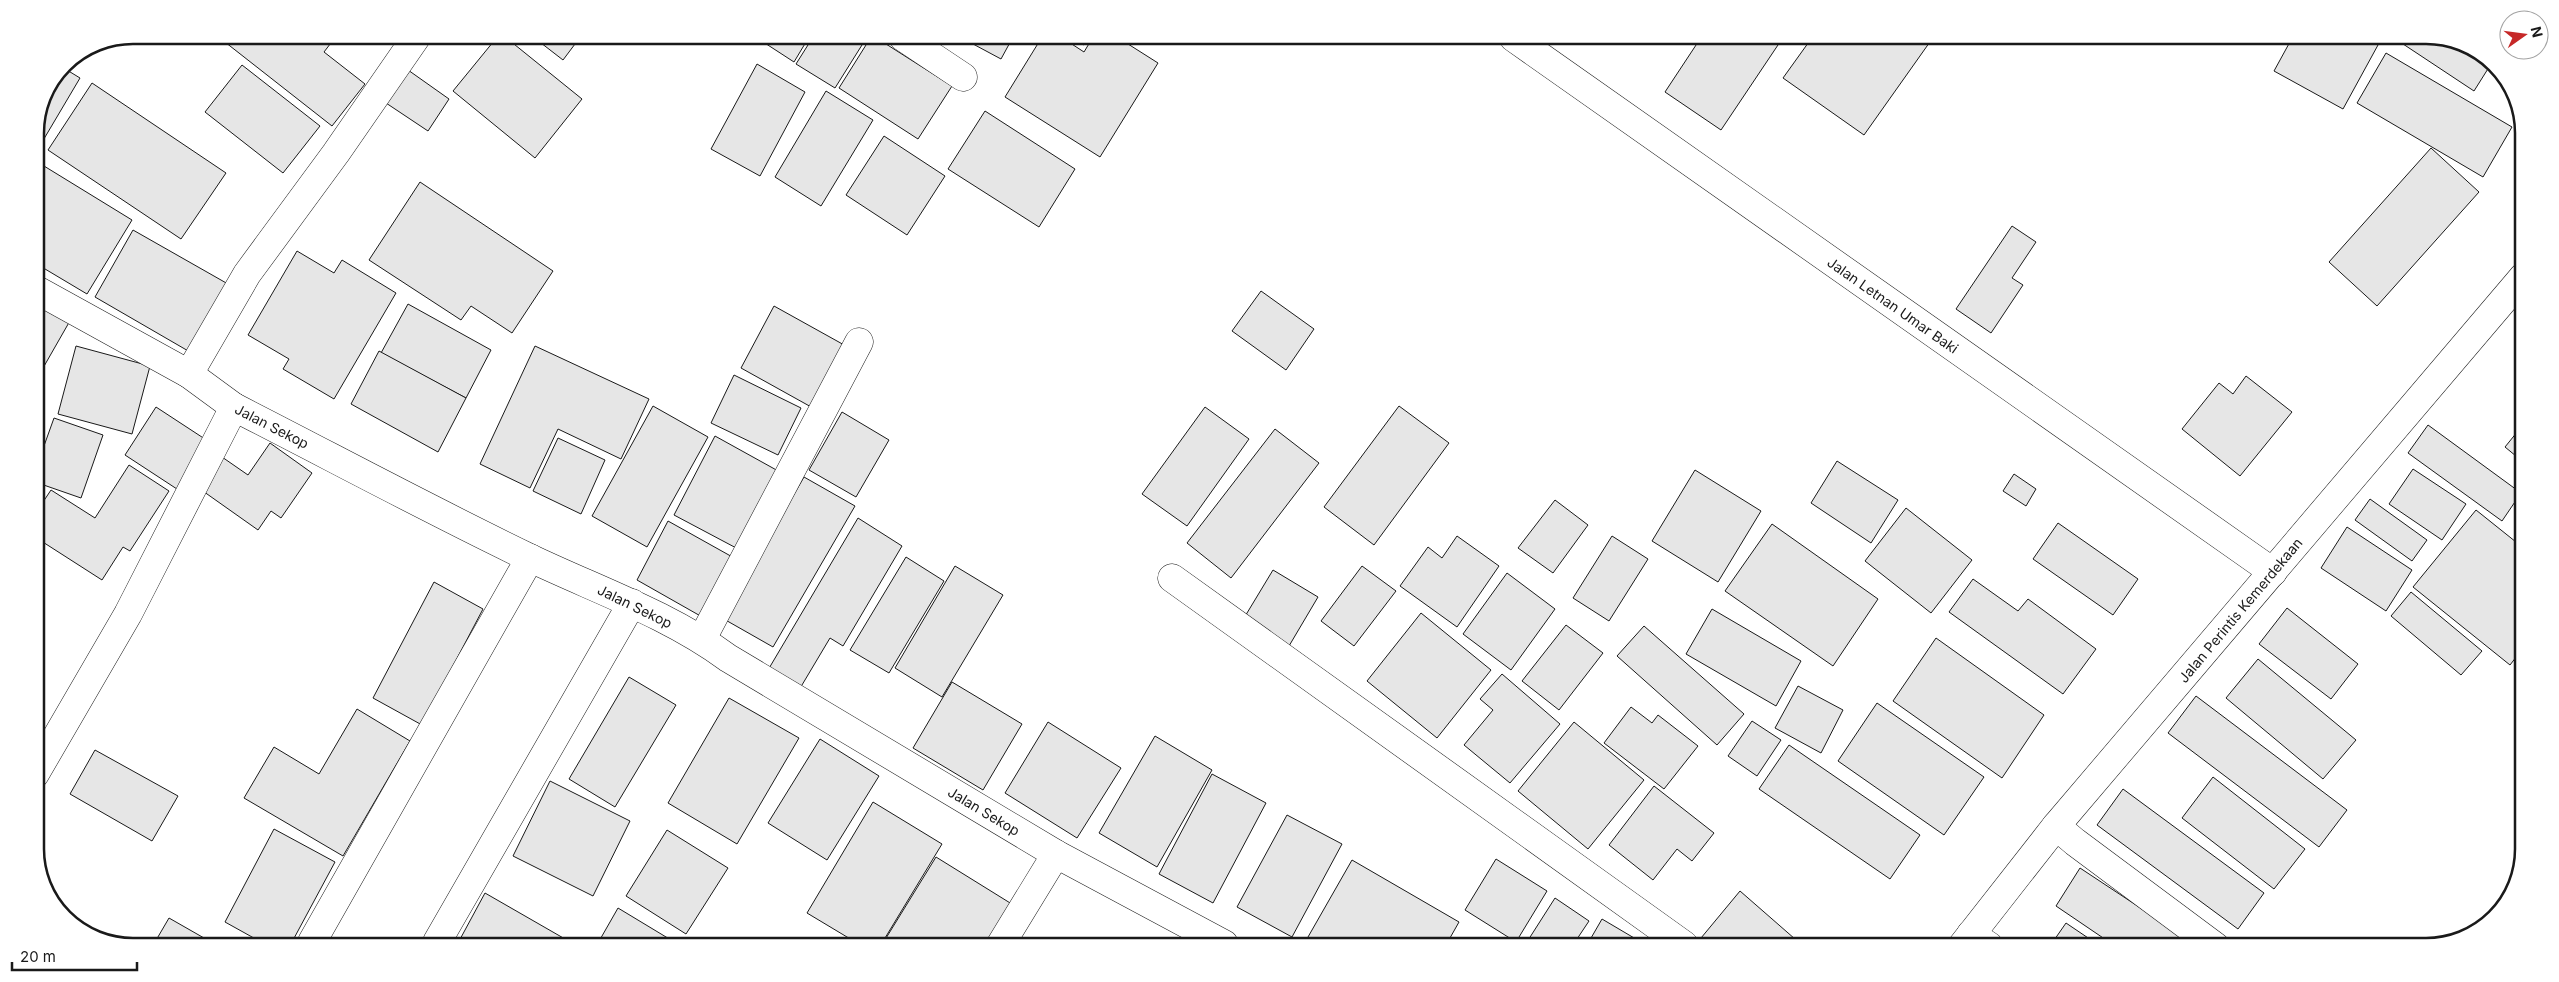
<svg xmlns="http://www.w3.org/2000/svg" width="2559" height="982" font-family="Inter,sans-serif">
<style>
.building{fill:#e6e6e6;stroke:#1a1a1a}
.lines{fill:none;stroke-linecap:round;stroke-linejoin:round}
.minor-casing{stroke:#1a1a1a;stroke-width:29}
.tertiary-casing{stroke:#1a1a1a;stroke-width:29}
.minor{stroke:#fff;stroke-width:28}
.tertiary{stroke:#fff;stroke-width:28}
.labels{text-anchor:middle;dominant-baseline:central;stroke-width:4;stroke-linejoin:round;paint-order:stroke}
.street-label{font-size:14px;fill:#1a1a1a;stroke:#fff}
.rim{fill:none;stroke:#1a1a1a;stroke-width:2.5}
</style>
<rect width="100%" height="100%" fill="#fff"/>
<g class="building">
<polygon points="216,35 337,35 324,52 365,84 332,126"/>
<polygon points="498,36 504,36 582,99 535,158 453,91"/>
<polygon points="532,36 581,36 563,60"/>
<polygon points="754,36 809,37 794,62"/>
<polygon points="813,37 867,37 835,88 796,64"/>
<polygon points="871,37 875,37 952,86 918,139 839,88"/>
<polygon points="960,37 1013,37 1001,59"/>
<polygon points="1042,37 1061,37 1084,52 1093,37 1117,37 1158,63 1100,157 1005,97"/>
<polygon points="1071,37 1089,37 1084,45"/>
<polygon points="1700,39 1782,39 1721,130 1665,92"/>
<polygon points="1811,39 1932,39 1864,135 1783,78"/>
<polygon points="2291,40 2369,40 2378,45 2343,109 2274,71"/>
<polygon points="2397,40 2458,40 2491,64 2474,91"/>
<polygon points="2386,53 2512,127 2483,177 2357,103"/>
<polygon points="757,64 805,92 760,176 711,149"/>
<polygon points="242,65 320,126 283,173 205,112"/>
<polygon points="62,67 80,78 35,154 35,127 43,95"/>
<polygon points="408,70 449,99 428,131 386,103"/>
<polygon points="92,83 226,173 181,239 48,150"/>
<polygon points="826,91 873,120 821,206 775,177"/>
<polygon points="985,111 1075,169 1039,227 948,169"/>
<polygon points="884,136 945,176 907,235 846,195"/>
<polygon points="2431,148 2479,192 2377,306 2329,262"/>
<polygon points="44,166 132,220 87,294 35,263 35,181"/>
<polygon points="420,182 553,271 512,333 471,306 461,320 369,260"/>
<polygon points="2012,226 2036,242 2012,278 2023,285 1991,333 1956,309"/>
<polygon points="133,230 228,284 190,352 95,297"/>
<polygon points="297,251 334,273 342,260 396,293 334,399 283,369 289,359 248,335"/>
<polygon points="1261,291 1314,329 1286,370 1232,331"/>
<polygon points="35,298 71,319 35,382"/>
<polygon points="408,304 491,350 466,398 381,353"/>
<polygon points="774,306 846,346 813,408 741,368"/>
<polygon points="76,346 150,366 132,434 58,414"/>
<polygon points="535,346 649,399 621,459 558,429 530,488 480,464"/>
<polygon points="379,351 466,398 438,452 351,404"/>
<polygon points="734,375 801,408 778,455 711,423"/>
<polygon points="2246,376 2292,412 2240,476 2182,429 2219,383 2233,394"/>
<polygon points="653,406 708,437 647,547 592,516"/>
<polygon points="1399,406 1449,443 1374,545 1324,507"/>
<polygon points="156,407 211,443 180,491 125,455"/>
<polygon points="1205,407 1249,439 1187,526 1142,494"/>
<polygon points="842,412 889,440 856,497 809,470"/>
<polygon points="54,418 103,435 81,498 35,482 35,471"/>
<polygon points="2428,425 2521,493 2502,521 2408,453"/>
<polygon points="2522,426 2522,461 2505,447"/>
<polygon points="1275,429 1319,463 1231,578 1187,543"/>
<polygon points="715,436 780,472 740,550 674,515"/>
<polygon points="558,438 605,460 581,514 533,491"/>
<polygon points="270,443 312,473 281,518 271,511 258,530 200,489 222,457 248,475"/>
<polygon points="1837,461 1898,500 1871,543 1811,503"/>
<polygon points="129,465 169,491 130,551 123,547 102,580 35,537 35,514 51,490 95,518"/>
<polygon points="2413,469 2466,504 2442,540 2389,504"/>
<polygon points="1695,470 1761,511 1718,582 1652,541"/>
<polygon points="2014,474 2036,489 2026,506 2003,491"/>
<polygon points="804,477 855,506 773,647 722,618"/>
<polygon points="2370,499 2427,540 2412,561 2355,520"/>
<polygon points="1555,500 1588,525 1553,573 1518,548"/>
<polygon points="1906,508 1972,560 1931,613 1865,561"/>
<polygon points="2476,510 2521,546 2520,613 2518,617 2520,619 2520,652 2510,665 2413,587"/>
<polygon points="858,518 902,546 843,646 830,638 799,690 768,670"/>
<polygon points="668,521 736,559 704,618 637,580"/>
<polygon points="2058,523 2138,579 2113,615 2033,559"/>
<polygon points="1772,524 1878,599 1833,666 1725,591"/>
<polygon points="2347,527 2412,570 2386,611 2321,568"/>
<polygon points="1457,536 1499,566 1457,627 1400,586 1428,547 1442,558"/>
<polygon points="1612,536 1648,559 1609,621 1573,598"/>
<polygon points="906,557 944,581 889,673 850,650"/>
<polygon points="955,566 1003,595 942,697 895,668"/>
<polygon points="1362,566 1396,591 1354,646 1321,621"/>
<polygon points="1273,570 1318,597 1289,646 1244,618"/>
<polygon points="1507,573 1555,609 1511,670 1463,634"/>
<polygon points="1973,579 2018,611 2028,599 2096,649 2063,694 1949,612"/>
<polygon points="434,582 483,609 422,725 373,698"/>
<polygon points="2411,592 2482,651 2461,675 2391,616"/>
<polygon points="2287,608 2358,664 2331,699 2259,644"/>
<polygon points="1712,609 1801,661 1776,706 1686,654"/>
<polygon points="1421,613 1491,670 1437,738 1367,681"/>
<polygon points="1566,625 1603,653 1559,710 1522,681"/>
<polygon points="1644,626 1744,714 1717,745 1617,656"/>
<polygon points="1936,638 2044,715 2002,778 1893,701"/>
<polygon points="2258,659 2356,740 2323,779 2226,698"/>
<polygon points="1502,674 1560,724 1510,783 1464,745 1493,710 1480,699"/>
<polygon points="629,677 676,705 615,807 569,779"/>
<polygon points="952,682 1022,724 983,790 913,748"/>
<polygon points="1798,686 1843,710 1821,753 1775,728"/>
<polygon points="2196,696 2347,810 2319,847 2168,733"/>
<polygon points="729,698 799,738 737,844 668,803"/>
<polygon points="1877,703 1984,777 1944,835 1838,761"/>
<polygon points="1631,707 1652,723 1658,715 1698,746 1664,789 1604,743"/>
<polygon points="357,709 410,741 343,856 244,798 274,747 319,774"/>
<polygon points="1752,721 1781,740 1757,776 1728,756"/>
<polygon points="1048,722 1121,768 1077,838 1005,793"/>
<polygon points="1574,722 1644,780 1588,849 1518,791"/>
<polygon points="1155,736 1212,770 1157,867 1099,833"/>
<polygon points="820,739 879,776 827,860 768,823"/>
<polygon points="1789,745 1920,835 1890,879 1759,789"/>
<polygon points="95,750 178,796 152,841 70,794"/>
<polygon points="1212,774 1266,803 1213,903 1159,874"/>
<polygon points="2213,777 2305,849 2274,889 2182,818"/>
<polygon points="550,781 630,821 593,896 513,856"/>
<polygon points="1654,786 1714,833 1692,861 1677,849 1653,880 1609,845"/>
<polygon points="2123,789 2264,893 2238,929 2097,825"/>
<polygon points="873,802 942,844 882,943 857,943 807,913"/>
<polygon points="1287,815 1342,844 1292,937 1237,907"/>
<polygon points="274,829 335,862 292,942 261,942 225,922"/>
<polygon points="667,830 728,868 686,934 626,896"/>
<polygon points="936,857 1015,906 992,944 883,943"/>
<polygon points="1496,859 1547,891 1516,942 1465,910"/>
<polygon points="1352,860 1459,922 1446,945 1304,944"/>
<polygon points="2080,868 2198,946 2115,946 2056,906"/>
<polygon points="1740,891 1803,946 1710,945 1701,938"/>
<polygon points="485,893 572,943 458,943"/>
<polygon points="1555,898 1589,921 1573,945 1525,945"/>
<polygon points="618,908 676,943 598,943"/>
<polygon points="169,918 211,942 155,942"/>
<polygon points="1602,919 1646,945 1587,945"/>
<polygon points="2066,923 2100,946 2050,946"/>
</g>
<g class="lines">
<g class="minor-casing">
<g id="minor">
<polyline points="903,37 963,77"/>
<path d="M35 289 189 374 234 407C332 457 430 510 530 558 597 590 668 614 728 658L1056 854 1224 944"/>
<polyline points="189,374 247,274 336,153 417,36"/>
<polyline points="1172,578 1684,945"/>
<polyline points="702,639 859,342"/>
<polyline points="35,774 128,614 234,407"/>
<polyline points="2056,826 2075,842 2216,947"/>
<polyline points="1971,934 1989,946"/>
<polyline points="312,942 530,558"/>
<polyline points="437,942 632,603"/>
<polyline points="1001,944 1056,854"/>
</g>
</g>
<g class="tertiary-casing">
<g id="tertiary">
<polyline points="1514,38 2273,572"/>
<polyline points="1962,946 2056,826 2523,277"/>
</g>
</g>
<use href="#minor" class="minor"/>
<use href="#tertiary" class="tertiary"/>
</g>
<g class="labels">
<g class="street-label">
<text transform="translate(1893 305) rotate(35)">Jalan Letnan Umar Baki</text>
<text transform="translate(272 426) rotate(27)">Jalan Sekop</text>
<text transform="translate(635 606) rotate(26)">Jalan Sekop</text>
<text transform="translate(2240 610) rotate(-50)">Jalan Perintis Kemerdekaan</text>
<text transform="translate(984 811) rotate(31)">Jalan Sekop</text>
</g>
</g>
<path d="M0 0H2559V982H0ZM133 44H2426A89 89 0 0 1 2515 133V849A89 89 0 0 1 2426 938H133A89 89 0 0 1 44 849V133A89 89 0 0 1 133 44Z" fill="#fff" fill-rule="evenodd"/>
<path class="rim" d="M133 44H2426A89 89 0 0 1 2515 133V849A89 89 0 0 1 2426 938H133A89 89 0 0 1 44 849V133A89 89 0 0 1 133 44Z"/>
<g transform="translate(2524 35) rotate(76)"><circle r="24" fill="#ffffff" stroke="#a3a3a3"/>
<path d="M0-4L9 19L0 12L-9 19Z" fill="#c62828"/>
<text y="-8" font-size="14" font-weight="bold" text-anchor="middle" fill="#1a1a1a">N</text>
</g>
<path d="M12 962v8h125v-8" fill="none" stroke="#1a1a1a" stroke-width="2.5"/>
<text x="20" y="962" font-size="15" fill="#1a1a1a" stroke="#ffffff" stroke-width="4" paint-order="stroke">20 m</text>
</svg>
